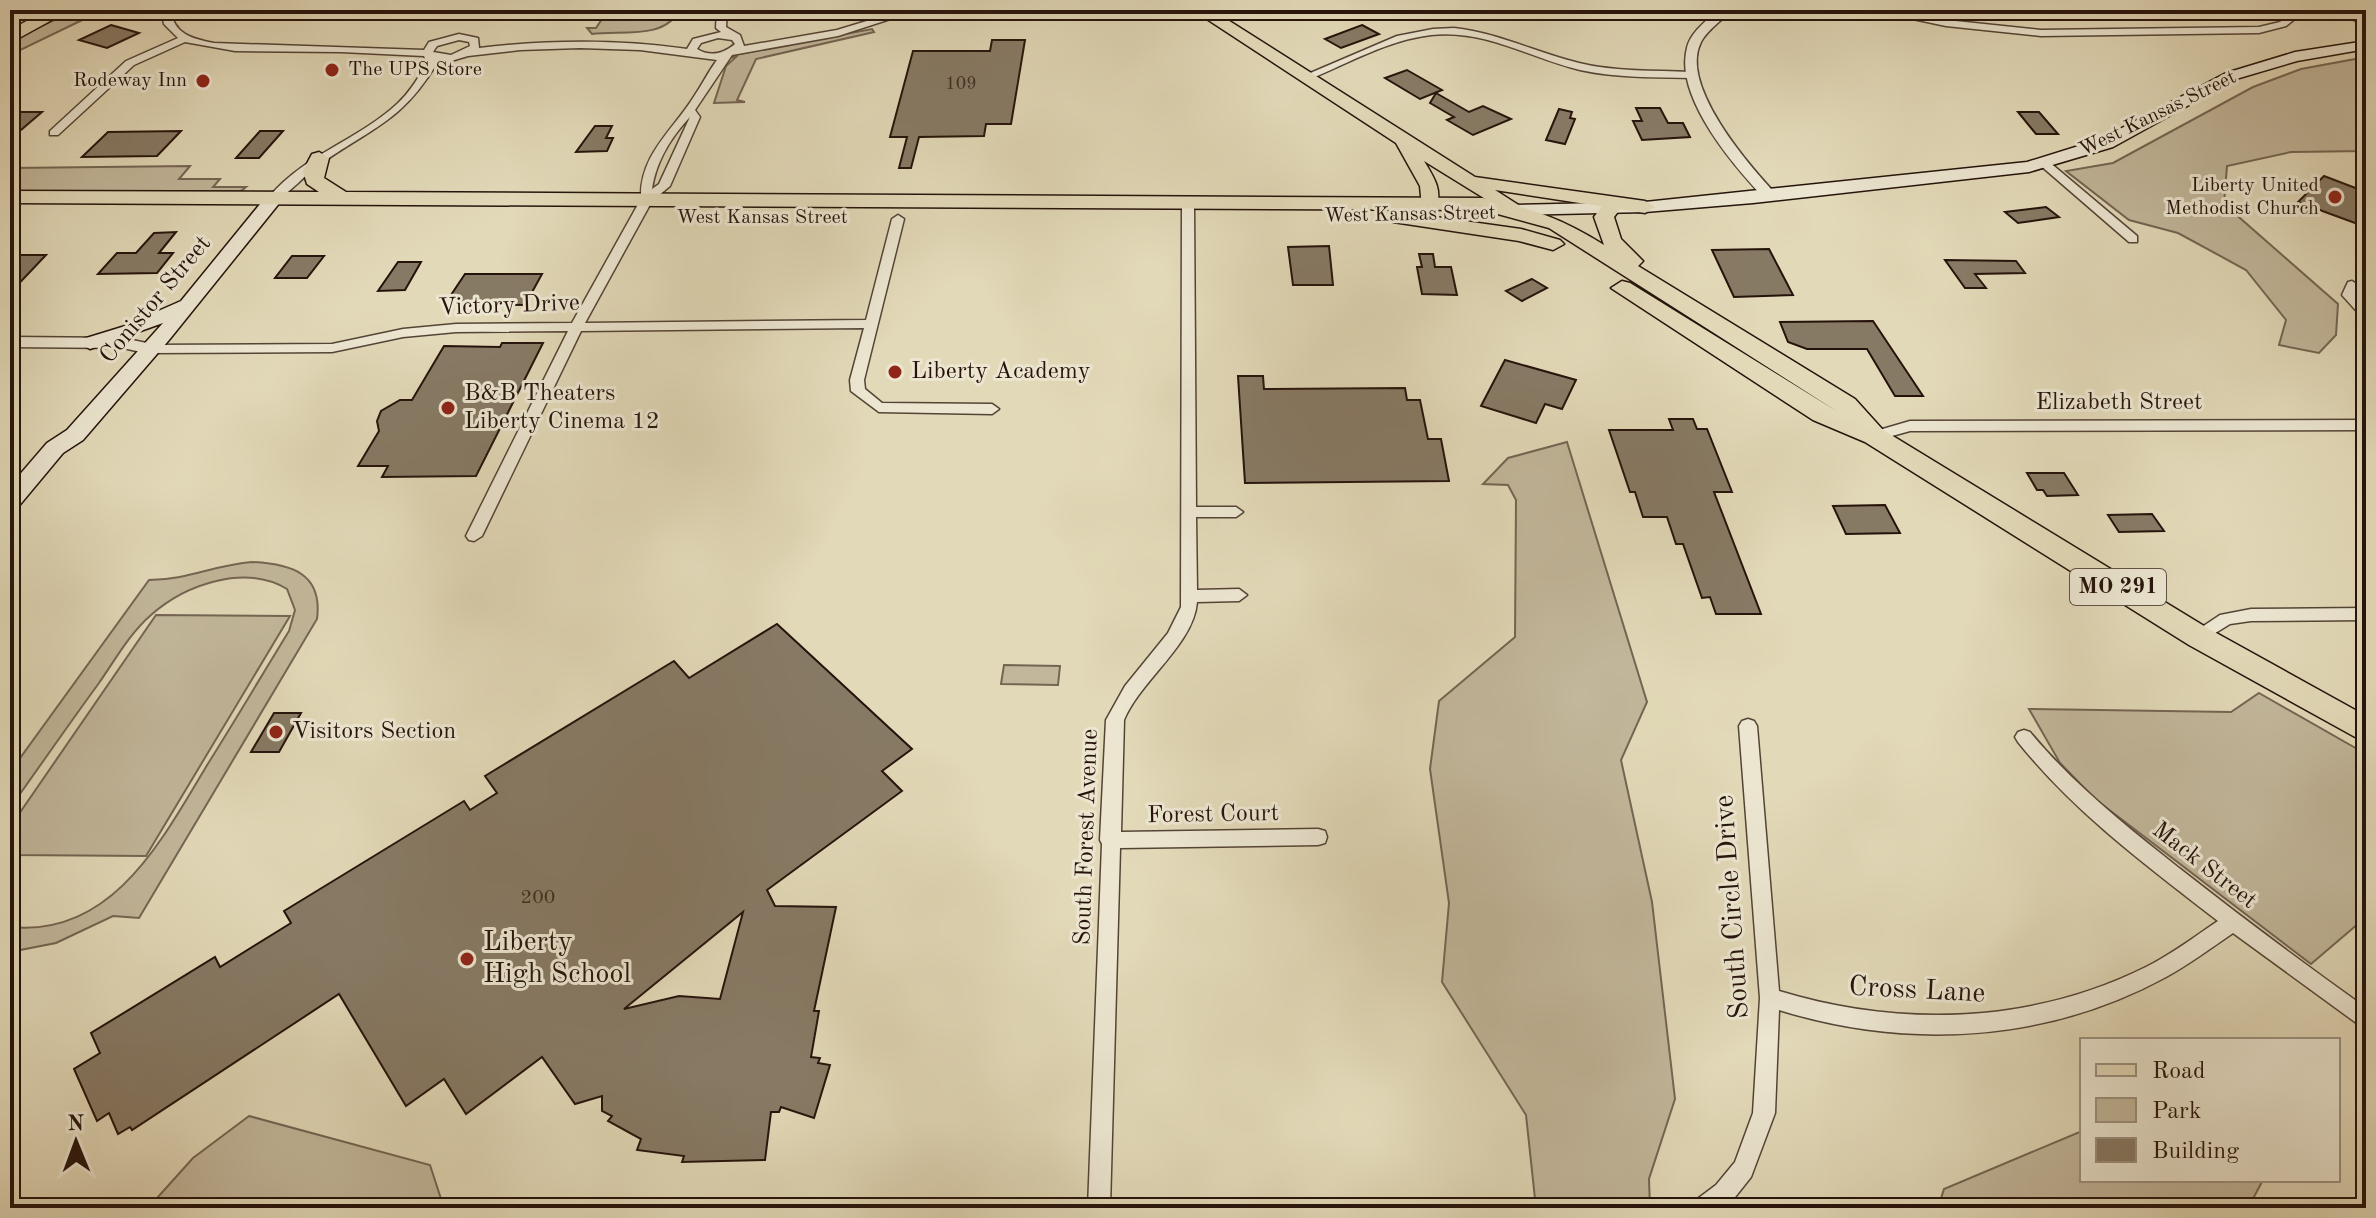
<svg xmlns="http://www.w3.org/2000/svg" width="2376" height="1218" font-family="'Old Standard TT',serif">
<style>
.green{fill:#c2b79b;stroke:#746553;stroke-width:2}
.building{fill:#877a65;stroke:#25130b;stroke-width:2;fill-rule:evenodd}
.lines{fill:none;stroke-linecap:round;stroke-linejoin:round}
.minor-casing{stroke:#544436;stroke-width:3}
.tertiary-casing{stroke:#544436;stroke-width:3}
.secondary-casing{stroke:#25130b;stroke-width:3}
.primary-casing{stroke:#25130b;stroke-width:3}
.trunk-casing{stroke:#25130b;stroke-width:3}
.motorway-casing{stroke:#25130b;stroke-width:3}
.minor{fill:#ece6d1;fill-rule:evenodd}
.tertiary{fill:#ece6d1;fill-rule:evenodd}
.secondary{fill:#ece6d1;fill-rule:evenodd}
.primary{fill:#e2d9b8;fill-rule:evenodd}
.trunk{fill:#e2d9b8;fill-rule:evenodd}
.motorway{fill:#e2d9b8;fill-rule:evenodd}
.poi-dot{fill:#8f2418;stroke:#ece6d1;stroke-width:3}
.labels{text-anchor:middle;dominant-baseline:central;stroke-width:6;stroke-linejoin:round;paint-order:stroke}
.far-number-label{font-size:18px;fill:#3e2d22}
.far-poi-label{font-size:20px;fill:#25130b;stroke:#ece6d1;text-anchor:end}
.far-street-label{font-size:20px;fill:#25130b;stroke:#ece6d1}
.number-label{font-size:20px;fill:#3e2d22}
.shield{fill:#ece6d1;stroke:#615246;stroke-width:2}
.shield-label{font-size:22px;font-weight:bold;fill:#25130b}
.street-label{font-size:24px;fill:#25130b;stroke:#ece6d1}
.poi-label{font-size:24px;fill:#25130b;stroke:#ece6d1;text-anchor:start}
.near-street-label{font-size:28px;fill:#25130b;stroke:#ece6d1}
.near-poi-label{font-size:28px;fill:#25130b;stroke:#ece6d1;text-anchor:start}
</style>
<rect width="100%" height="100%" fill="#e2d9b8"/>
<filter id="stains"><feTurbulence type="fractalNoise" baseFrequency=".0025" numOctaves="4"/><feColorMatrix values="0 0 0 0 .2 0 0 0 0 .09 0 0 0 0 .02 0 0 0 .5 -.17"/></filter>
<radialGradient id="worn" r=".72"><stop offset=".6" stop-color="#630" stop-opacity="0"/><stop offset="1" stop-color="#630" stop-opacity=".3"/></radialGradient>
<g class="green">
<polygon points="75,10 103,10 10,55 10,41"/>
<path d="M608 10H679C665 40 621 30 592 34L587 28H596Z"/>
<polygon points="872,29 874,32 756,59 737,100 745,102 714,103 726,66 736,57 728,58 734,55"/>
<polygon points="2366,57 2366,151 2291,152 2227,166 2224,204 2338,304 2336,335 2319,353 2279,345 2286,320 2246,270 2178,233 2129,220 2066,171 2113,163 2253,87 2301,69"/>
<polygon points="190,166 179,179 220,179 213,187 246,187 241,191 10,192 10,168"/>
<polygon points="1567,442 1647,702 1621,760 1652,902 1675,1099 1649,1179 1650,1208 1536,1208 1526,1115 1442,982 1449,903 1430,769 1439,701 1515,637 1516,500 1508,485 1483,484 1508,458"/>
<path d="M252 562C291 564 323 573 317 619L139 918 113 916 56 943 10 952V927C114 938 164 836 209 762 236 719 262 675 289 631L295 610 287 589C245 564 186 584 151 615 130 633 115 660 99 683 69 724 40 766 10 808V772L149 580C187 580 214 565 252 562Z"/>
<polygon points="156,615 290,616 146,856 10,855 10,827"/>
<polygon points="1004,665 1060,666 1058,685 1001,684"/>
<polygon points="2259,693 2366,754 2366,917 2311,964 2095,799 2060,763 2029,709 2231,712"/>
<polygon points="249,1116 430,1165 444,1208 148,1208 193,1158"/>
<polygon points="2082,1131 2082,1180 2263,1180 2248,1208 1938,1208 1944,1189"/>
</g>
<g class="building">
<polygon points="111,25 139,33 107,48 79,40"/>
<polygon points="1362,25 1379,34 1341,48 1325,39"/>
<polygon points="992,40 1025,40 1011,124 986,124 984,136 919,137 911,168 899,168 907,137 890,137 913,51 990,51"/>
<polygon points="1407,70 1442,90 1420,99 1385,78"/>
<polygon points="1436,93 1469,112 1483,106 1511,119 1473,135 1447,120 1454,117 1430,103"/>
<polygon points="1636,108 1660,108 1668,123 1683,123 1690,137 1642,140 1633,121 1642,121"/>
<polygon points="1559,109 1572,112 1570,118 1575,119 1565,144 1546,140"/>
<polygon points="10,112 42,112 21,130 10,130"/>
<polygon points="2018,112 2039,112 2058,134 2036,134"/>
<polygon points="595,126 612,126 606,138 613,138 607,151 576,152"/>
<polygon points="181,131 157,156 82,157 108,132"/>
<polygon points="260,131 283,131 259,158 236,158"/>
<polygon points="2324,176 2366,192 2366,227 2298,202"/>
<polygon points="2046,207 2059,217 2018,223 2005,212"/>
<polygon points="176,232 159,253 173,253 157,273 98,274 117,253 136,253 154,233"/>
<polygon points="1329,246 1333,285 1293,285 1288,247"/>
<polygon points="1769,249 1793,295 1734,297 1712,250"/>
<polygon points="1419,254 1433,254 1435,267 1451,267 1457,295 1422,294 1417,267 1422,267"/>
<polygon points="10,255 46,255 10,293"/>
<polygon points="292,256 324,256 307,278 275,278"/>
<polygon points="1945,260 2016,261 2025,273 1975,274 1986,288 1965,288"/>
<polygon points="398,262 421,262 405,290 378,291"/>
<polygon points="465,274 542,274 525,305 445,304"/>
<polygon points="1532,279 1547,288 1522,301 1506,291"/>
<polygon points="1873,321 1923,396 1895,396 1867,349 1807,349 1788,342 1780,322"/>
<polygon points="502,343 543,343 476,476 382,477 388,466 358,466 379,431 377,421 381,411 400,400 412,400 444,346 500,347"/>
<polygon points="1505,360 1576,380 1562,409 1545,404 1536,423 1481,406"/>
<polygon points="1238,376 1263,376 1264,389 1405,388 1407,400 1420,400 1428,439 1441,439 1449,481 1245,483"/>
<polygon points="1669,419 1693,419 1697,429 1707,429 1732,492 1714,492 1761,614 1716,614 1710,597 1702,598 1683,544 1676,544 1667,517 1643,517 1635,492 1630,492 1609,430 1673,430"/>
<polygon points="2027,473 2064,473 2078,495 2047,496 2043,490 2037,490"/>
<polygon points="1885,505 1900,533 1846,534 1833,506"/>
<polygon points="2152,514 2164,531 2119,532 2108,515"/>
<path d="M777 624 912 749 882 771 902 791 767 890 775 906 836 907 814 1011H819L811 1057 820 1058 818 1063 830 1065 814 1118 781 1107 779 1112H771L765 1160 682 1162 684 1156 637 1150 641 1139 608 1121 612 1116 602 1111V1096L575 1104 542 1057 466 1114 444 1079 406 1106 339 994 132 1130 130 1127 118 1134 109 1113 97 1121 74 1069 100 1053 91 1033 215 957 220 967 291 923 284 911 464 801 470 810 497 793 485 776 674 661 689 678ZM743 912 720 999 679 996 624 1009Z"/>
<polygon points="274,713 301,713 279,752 251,752"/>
</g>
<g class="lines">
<g class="minor-casing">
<g id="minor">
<path d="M161 10H171C173 34 193 39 214 43L424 50 429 42 459 34 478 38 479 48C547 40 618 39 687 49L693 39 721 32 716 28 717 10H727L726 27 740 35 744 46 837 30 903 10H918L838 36 732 55 695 110 700 117 670 186 652 201 585 323 866 320 892 219 898 215 904 219 864 380 865 389 882 403 992 404 999 409 992 414 879 412 851 391 850 380 864 328 581 331 482 536 474 541 469 540 466 536 568 331 456 332 403 337 332 352 150 353 143 349 150 345 332 344 403 329 456 324 572 323 641 199C639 156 672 131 693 98 702 85 708 72 717 60L640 50 580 48 520 50 468 56 451 61 436 60 437 63C402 122 371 128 319 165 304 175 291 193 275 200L269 197C304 155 358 140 397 104 410 92 418 78 427 63L424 56 341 52 235 51 185 42 134 65 58 135H50V131L126 61 178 38 164 24ZM718 38 732 40 735 44C723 54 710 57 697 49L701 43ZM459 40 469 42 470 46 451 55 433 52 437 46ZM690 117 659 184 652 189C656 162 671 137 690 117Z"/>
<polygon points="1870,10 1891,10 1946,20 2041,30 2259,27 2280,22 2295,10 2306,10 2286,26 2259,33 2041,36 1946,26"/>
<polygon points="2329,10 2366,13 2366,24 2331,12"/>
<path d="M1454 28C1499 33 1537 53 1579 63 1616 72 1654 70 1691 72L1696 75 1691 78C1654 77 1616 78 1580 70 1530 58 1485 29 1431 35 1388 40 1349 63 1310 79L1301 77 1397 36 1433 29Z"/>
<polygon points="2040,161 2048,161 2137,236 2137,242 2129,242 2040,165"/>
<path d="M1188 199 1194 203 1196 507H1236L1243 512 1236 517H1196L1197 590 1239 589 1247 595 1239 601 1197 602C1194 644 1140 681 1124 720L1121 832 1318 829 1325 831 1327 837 1325 843 1318 845 1120 848 1110 1208H1088L1102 844 1100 840 1106 720 1125 686 1168 633 1181 607 1182 203Z"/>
<polygon points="2352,281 2358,285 2355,294 2366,306 2366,317 2361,316 2342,295 2348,282"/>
<polygon points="2366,420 2366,430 1910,431 1874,441 1867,436 1869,433 1910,421"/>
<polygon points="2366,608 2366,620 2251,621 2230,624 2199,643 2193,641 2191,637 2193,633 2220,615 2251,609"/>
<path d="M1748 719 1754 721 1757 726 1779 991C1901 1028 2031 1024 2146 967 2172 954 2194 937 2218 921 2147 866 2074 812 2018 742L2015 737 2018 732 2024 730 2030 732C2074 785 2126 826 2179 868 2240 916 2303 963 2366 1008V1030L2233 933C2211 948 2190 964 2166 977 2047 1042 1908 1050 1779 1010L1775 1113 1751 1177 1732 1201 1722 1208H1693L1696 1200 1716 1185 1735 1162 1753 1113 1760 998 1739 726 1742 721Z"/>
</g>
</g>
<g class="tertiary-casing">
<g id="tertiary">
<path d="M1718 10H1731C1722 21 1708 29 1701 42 1679 85 1748 164 1775 193V199H1765C1734 166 1674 97 1687 48 1690 33 1707 20 1718 10Z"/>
<polygon points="10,337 123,338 156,345 158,349 150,354 123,348 10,347"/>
</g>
</g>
<g class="secondary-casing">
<g id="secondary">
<polygon points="2366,41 2366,49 2297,61 2236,79 2113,147 2029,172 1753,203 1645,212 1513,215 1504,210 1513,205 1645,202 2027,162 2101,139 2226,73 2295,52"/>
<polygon points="275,192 281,193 281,201 169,340 83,440 63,453 18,507 10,509 10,486 47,443 67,430 163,323 90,349 80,343 83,339 122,327 181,301 269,193"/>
</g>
</g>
<g class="primary-casing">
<path id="primary" d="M1193 10H1212L1475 177 1645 201 1655 207 1645 213 1495 190 1520 206V214L1513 216 1424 161C1433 176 1443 190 1436 207H1422L1420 186 1396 143Z"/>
</g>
<g class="trunk-casing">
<g id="trunk">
<path d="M319 152 329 158 324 178 346 192 1483 198C1532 208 1562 219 1604 245L1594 217 1603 205H1617L1620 209 1614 217 1621 239 1643 261 1638 266 1855 399 1883 430 2209 629 2366 716V743L2189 645 1865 442 1813 420 1611 288 1622 281 1630 283 1838 412 1549 228 1483 210 10 203V191L319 192 307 184 303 171 312 154Z"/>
<polygon points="1400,212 1521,229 1560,240 1564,244 1553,250 1519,241 1393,222 1390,218 1393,214"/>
</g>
</g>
<g class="motorway-casing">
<g id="motorway">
<polygon points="10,10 23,10 10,16"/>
<polygon points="47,10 70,10 10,43 10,30"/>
</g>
</g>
<use href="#minor" class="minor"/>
<use href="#tertiary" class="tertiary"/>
<use href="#secondary" class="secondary"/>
<use href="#primary" class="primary"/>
<use href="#trunk" class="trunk"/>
<use href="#motorway" class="motorway"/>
</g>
<g class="poi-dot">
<circle cx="332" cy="70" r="8"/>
<circle cx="203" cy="81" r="8"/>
<circle cx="2335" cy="197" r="8"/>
<circle cx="895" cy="372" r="8"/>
<circle cx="448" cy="408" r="8"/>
<circle cx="276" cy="732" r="8"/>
<circle cx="467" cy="959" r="8"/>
</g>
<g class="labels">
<g class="far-number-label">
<text x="961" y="84">109</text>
</g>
<g class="far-poi-label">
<text x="348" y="70" text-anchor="start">The UPS Store</text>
<text x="187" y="81">Rodeway Inn</text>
<text x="2319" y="186">Liberty United<tspan x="2319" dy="23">Methodist Church</tspan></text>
</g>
<g class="far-street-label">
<text transform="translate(2158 114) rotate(-26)">West Kansas Street</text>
<text transform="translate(1410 215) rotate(-1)">West Kansas Street</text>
<text x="762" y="218">West Kansas Street</text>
</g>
<g class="number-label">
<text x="538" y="898">200</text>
</g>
<rect class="shield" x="2070" y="569" width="96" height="36" rx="6"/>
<g class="shield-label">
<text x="2118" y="587">MO 291</text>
</g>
<g class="street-label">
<text transform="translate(156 300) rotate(-50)">Conistor Street</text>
<text transform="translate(509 306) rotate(-2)">Victory Drive</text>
<text x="2119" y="403">Elizabeth Street</text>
<text transform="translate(1213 815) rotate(-1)">Forest Court</text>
<text transform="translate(1087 837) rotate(-88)">South Forest Avenue</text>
<text transform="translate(2204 866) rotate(38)">Mack Street</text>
</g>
<g class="poi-label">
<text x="911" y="372">Liberty Academy</text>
<text x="464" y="394">B&amp;B Theaters<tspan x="464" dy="28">Liberty Cinema 12</tspan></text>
<text x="292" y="732">Visitors Section</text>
</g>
<g class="near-street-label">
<text transform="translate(1733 907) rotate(-94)">South Circle Drive</text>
<text transform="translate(1917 991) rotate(3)">Cross Lane</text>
</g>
<g class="near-poi-label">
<text x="483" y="943">Liberty<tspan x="483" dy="32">High School</tspan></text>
</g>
</g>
<rect width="2376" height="1218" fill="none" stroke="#e2d9b8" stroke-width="40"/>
<rect x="12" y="12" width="2352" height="1194" fill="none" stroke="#25130b" stroke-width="4"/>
<rect x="20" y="20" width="2336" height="1178" fill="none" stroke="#25130b" stroke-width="2"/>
<rect x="2080" y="1038" width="260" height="144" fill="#ece6d1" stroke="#9c9282" stroke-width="2"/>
<rect x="2096" y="1064" width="40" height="12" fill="#e2d9b8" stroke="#9c9282" stroke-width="2"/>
<text x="2152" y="1078" font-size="24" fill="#25130b">Road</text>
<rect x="2096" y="1098" width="40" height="24" fill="#c2b79b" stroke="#9c9282" stroke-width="2"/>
<text x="2152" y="1118" font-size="24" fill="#25130b">Park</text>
<rect x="2096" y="1138" width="40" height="24" fill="#877a65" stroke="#9c9282" stroke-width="2"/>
<text x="2152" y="1158" font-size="24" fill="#25130b">Building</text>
<g transform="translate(76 1142) rotate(359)" stroke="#ece6d1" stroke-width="6" paint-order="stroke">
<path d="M0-6L14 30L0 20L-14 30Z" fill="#25130b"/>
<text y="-12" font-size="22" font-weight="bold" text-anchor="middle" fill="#25130b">N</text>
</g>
<rect width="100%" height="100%" filter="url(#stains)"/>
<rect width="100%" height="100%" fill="url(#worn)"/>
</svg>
